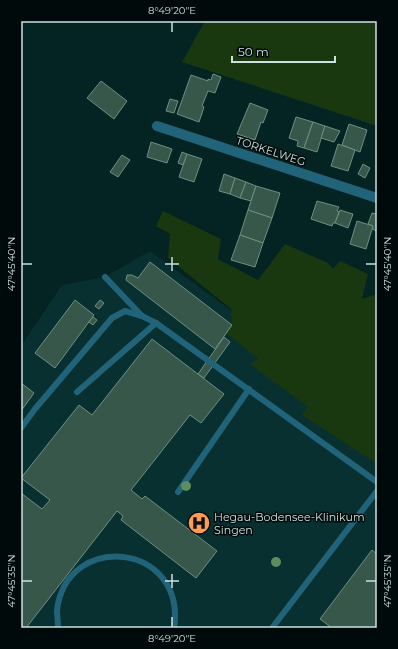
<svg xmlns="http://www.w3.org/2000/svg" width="398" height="649" font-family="Montserrat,sans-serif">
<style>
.built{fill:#083030}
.green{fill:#19380f}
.building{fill:#36574a;stroke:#6d9081}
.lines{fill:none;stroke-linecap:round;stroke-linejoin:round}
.service{stroke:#216479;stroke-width:6}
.minor{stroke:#216479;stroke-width:10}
.tree{fill:#5c8e5f}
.ticks{fill:none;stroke:#cce1e0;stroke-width:1.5}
.labels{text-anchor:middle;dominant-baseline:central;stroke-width:3;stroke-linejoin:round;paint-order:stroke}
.street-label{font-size:11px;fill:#cce1e0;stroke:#000a0a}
.poi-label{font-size:11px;fill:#cce1e0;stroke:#000a0a;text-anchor:start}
.neatline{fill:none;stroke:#cce1e0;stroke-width:1.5}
.ticks-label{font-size:10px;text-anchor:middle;fill:#cce1e0}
</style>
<rect width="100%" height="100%" fill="#042323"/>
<polygon class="built" points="150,251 377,417 377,628 21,628 21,346 62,285 105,277"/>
<g class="green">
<polygon points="205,21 377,21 377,126 182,62"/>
<polygon points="163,211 221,239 218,259 258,280 285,244 328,263 333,269 340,261 368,274 362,299 377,294 377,464 302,415 308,407 250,364 259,359 226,333 232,325 231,309 168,258 170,234 156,226"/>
</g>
<g class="building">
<polygon points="213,74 221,77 215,93 208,91 202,106 204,107 199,122 177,114 191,75 208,81 208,79 211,80"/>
<polygon points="101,81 127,101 114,119 87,98"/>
<polygon points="170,99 178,101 174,113 166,111"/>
<polygon points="250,103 268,110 263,123 261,122 255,140 237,134"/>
<polygon points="296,117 313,122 304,148 297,146 298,141 289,138"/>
<polygon points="313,122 325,126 317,152 304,148"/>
<polygon points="349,124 367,130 360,152 342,145"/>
<polygon points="325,126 340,131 334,142 321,138"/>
<polygon points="151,142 172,149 167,163 147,157"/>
<polygon points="338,144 355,150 348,171 331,166"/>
<polygon points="182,152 187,154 183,165 178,163"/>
<polygon points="187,154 202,159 194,182 179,177"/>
<polygon points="122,155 130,160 118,177 110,172"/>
<polygon points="363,164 370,168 365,178 358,174"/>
<polygon points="224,174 235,178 230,194 219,191"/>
<polygon points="235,178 246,182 240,198 230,194"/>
<polygon points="246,182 256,186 251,201 240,198"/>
<polygon points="256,186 280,193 272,218 248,210"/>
<polygon points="317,201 339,207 337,211 339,212 335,223 333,223 332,226 311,219"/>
<polygon points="248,210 272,218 263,243 240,235"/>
<polygon points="340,210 353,214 348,228 335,223"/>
<polygon points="372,213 377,214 377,231 372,229 373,226 368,224"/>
<polygon points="357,221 373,226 366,249 350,244"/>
<polygon points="240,235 263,243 255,267 231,260"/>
<polygon points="150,262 232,325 215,349 126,280 127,275 132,275 138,278"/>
<polygon points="75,300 94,315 55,368 35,353"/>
<polygon points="100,300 104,303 99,309 95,306"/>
<polygon points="93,317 97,320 93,325 89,322"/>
<polygon points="224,337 230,342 204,378 198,374"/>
<polygon points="152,339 224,394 201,423 190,415 131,490 142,499 145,496 217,551 196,578 121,520 123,516 117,511 26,628 21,628 21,493 42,509 50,500 21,478 79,405 92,415"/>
<polygon points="21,383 34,393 21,411"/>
<polygon points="372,550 377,554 377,625 375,628 332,628 320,619"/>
</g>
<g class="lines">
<g class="service">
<polyline points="105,277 142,316 156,323 377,482"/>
<polyline points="77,392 156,323"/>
<polyline points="21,428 35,409 112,318 125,311 142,316"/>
<polyline points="178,492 249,389"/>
<path d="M58 628C58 622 57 615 57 610 67 530 187 543 174 628"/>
<polyline points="272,628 377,491"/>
</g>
<polyline class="minor" points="157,126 377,198"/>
</g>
<g class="tree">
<circle cx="186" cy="486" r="5"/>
<circle cx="276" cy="562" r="5"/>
</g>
<path class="ticks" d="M172 22V32M172 257V271M22 264H32M165 264H179M366 264H376M172 574V588M22 581H32M165 581H179M366 581H376M172 617V627"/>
<defs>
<g id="hospital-disc" transform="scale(1.15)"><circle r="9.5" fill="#fd9c56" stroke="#000a0a"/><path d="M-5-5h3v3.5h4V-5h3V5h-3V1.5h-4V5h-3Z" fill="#111"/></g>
</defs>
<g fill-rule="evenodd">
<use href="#hospital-disc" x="199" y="523"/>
</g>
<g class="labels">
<g class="street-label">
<text transform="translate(271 151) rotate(18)">TORKELWEG</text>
</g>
<g class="poi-label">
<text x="214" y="517">Hegau-Bodensee-Klinikum<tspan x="214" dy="13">Singen</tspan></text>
</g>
</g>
<rect width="398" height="649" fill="none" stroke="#000a0a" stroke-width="44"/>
<path d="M232 56v6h103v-6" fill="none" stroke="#cce1e0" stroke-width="2"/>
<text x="238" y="56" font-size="12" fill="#cce1e0" stroke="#000a0a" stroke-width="3" paint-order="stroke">50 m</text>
<rect x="22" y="22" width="354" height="605" class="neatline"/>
<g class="ticks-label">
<text x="172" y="14">8°49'20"E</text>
<text transform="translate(11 264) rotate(-90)" y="4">47°45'40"N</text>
<text transform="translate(387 264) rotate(-90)" y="4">47°45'40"N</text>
<text transform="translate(11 581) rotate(-90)" y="4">47°45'35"N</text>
<text transform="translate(387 581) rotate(-90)" y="4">47°45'35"N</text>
<text x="172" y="642">8°49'20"E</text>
</g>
</svg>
